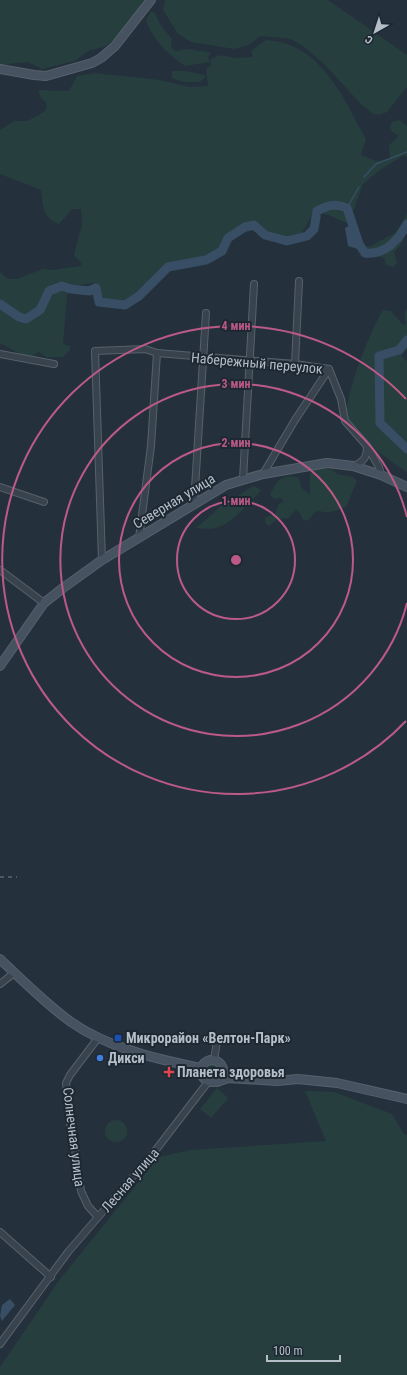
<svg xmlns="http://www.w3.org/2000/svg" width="407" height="1375" font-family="'Roboto Condensed',sans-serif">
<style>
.green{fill:#263e3e}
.water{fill:#384e64}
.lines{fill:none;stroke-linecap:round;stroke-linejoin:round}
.stream{stroke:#384e64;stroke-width:1.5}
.river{stroke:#384e64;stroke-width:9}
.street-casing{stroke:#56616b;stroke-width:8}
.secondary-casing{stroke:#56616b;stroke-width:10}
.street{stroke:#38434d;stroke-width:6}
.secondary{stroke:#465260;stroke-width:8}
.rail{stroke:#5a6774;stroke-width:1.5;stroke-dasharray:4 4;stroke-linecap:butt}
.ring{fill:none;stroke:#bc5a87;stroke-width:2}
.transit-dot{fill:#1a4fb4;stroke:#1d2832;stroke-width:1.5}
.shop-dot{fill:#3f7fe0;stroke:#1d2832;stroke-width:1.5}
.health-dot{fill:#e0444e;stroke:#1d2832;stroke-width:1.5}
.labels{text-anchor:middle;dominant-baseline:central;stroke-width:4;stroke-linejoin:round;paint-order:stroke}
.street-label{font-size:14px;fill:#b4bec9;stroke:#1d2832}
.poi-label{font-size:14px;font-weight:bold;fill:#b4bec9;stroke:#1d2832;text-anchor:start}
.centre{fill:#bc5a87;stroke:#1d2832;stroke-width:2}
.ring-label{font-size:12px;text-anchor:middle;font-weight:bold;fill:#bc5a87;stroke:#1d2832;stroke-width:4;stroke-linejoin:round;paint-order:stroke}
</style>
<rect width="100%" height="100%" fill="#24313d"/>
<g class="green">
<polygon points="0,0 146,0 122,34 104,47 88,51 75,61 42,69 28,62 7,64 5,66 0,65"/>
<polygon points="165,0 328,0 407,55 407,87 387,112 380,115 373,114 361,104 324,64 303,46 290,39 260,36 249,45 234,49 191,42 178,34 163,10"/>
<path d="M151 11 155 13 160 24 172 39 171 47 175 51C179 51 181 50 185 49 188 49 208 52 211 53L208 57 210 62 185 66C167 54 153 40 146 20Z"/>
<path d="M266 40C272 41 280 41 287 44 328 58 346 104 366 139L361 155 376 161 390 159 389 145 399 136 392 132 390 127 392 122 399 120 407 126V157L404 155 380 170 363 184 354 209 346 223 329 215 314 212 299 238 287 239 250 230 237 235 213 255 184 269 173 264C163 272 128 304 118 304 106 303 98 291 92 283L72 286 67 296 63 344 70 346V350L63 357H46L39 352 31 356 20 354 0 343V272L8 279H17L43 269 53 270 80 266 82 264 74 255 82 224 81 209H72L59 224C42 218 43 205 41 190L0 174V130L14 121H27L39 115 46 110 47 104 41 98 38 90 69 91 77 76 95 73 160 80 189 87 208 86 206 69 211 65V59L220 55 236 58 253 57 251 51Z"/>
<polygon points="172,71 185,71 204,75 205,77 200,82 183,82 172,78"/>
<path d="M407 214C407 230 407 241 394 252L397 262 394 267 386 265 384 258 364 252 363 247 371 246 396 232Z"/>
<path d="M407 308V349L401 356 407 361V472C393 463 353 435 348 420 341 402 372 327 383 310L391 311 403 325 406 324 404 314Z"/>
<path d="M322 468 332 470 337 474 353 477 357 481 346 507C340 508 335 512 329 512 312 512 320 507 307 521L302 519 300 513 296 510 288 518 277 519 269 526 265 523V518L275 514 279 504 284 502 281 498 275 499 270 496C276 480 281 475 298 477L302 488 310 495V473L316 469Z"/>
<path d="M253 486 261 490C253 500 233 521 221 526 213 530 204 529 196 528L220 507Z"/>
<circle cx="211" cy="1071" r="9"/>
<polygon points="217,1088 228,1098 211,1118 200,1109"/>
<polygon points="305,1091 334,1092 392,1114 404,1134 407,1135 407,1375 0,1375 0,1367 60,1279 159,1157 190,1150 326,1141"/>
<circle cx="116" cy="1131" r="11"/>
</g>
<g class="water">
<polygon points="349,226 356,229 362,245 358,249 348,246 345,228"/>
<polygon points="10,1299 15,1305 2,1321 0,1316 2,1305"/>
</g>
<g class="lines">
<g class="stream">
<polyline points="364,177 376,164 407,152"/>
<polyline points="347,208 359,187"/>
</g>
<g class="river">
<path d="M0 304 19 317 26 319 40 310 49 291 62 286 71 289 89 291 96 288 99 302 125 305 139 296 168 267 206 260 222 251 228 238 245 227 254 225 265 235 287 241 307 236 314 229 317 211C328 205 336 203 347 208L359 244 365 253C385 255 398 241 407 224"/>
<polyline points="407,340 399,350 379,356 380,423 407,449"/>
</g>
<g class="street-casing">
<g id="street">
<polyline points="0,354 54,364"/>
<polyline points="295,364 299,281"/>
<polyline points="367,446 379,467 381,475"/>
<polyline points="263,474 295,420 329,369"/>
<polyline points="243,479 254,284"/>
<polyline points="0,487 44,502"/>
<polyline points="194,504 206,313"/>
<polyline points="139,538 151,446 157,353"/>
<path d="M102 560 95 351 145 349 157 353 295 364 329 369 341 399 345 421 367 446C367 457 364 462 353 466"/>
<polyline points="0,570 44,603"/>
<polyline points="0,984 14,973"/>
<polyline points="214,1060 217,1041"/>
<polyline points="98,1217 88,1206 81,1191 75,1149 71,1133 66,1083 70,1075 98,1038"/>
<polyline points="0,1232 51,1277"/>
<polyline points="0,1344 68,1252 155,1151 208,1082"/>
</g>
</g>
<g class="secondary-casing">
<g id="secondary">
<polyline points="0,69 34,75 46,76 92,63 101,58 115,46 151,0"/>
<polyline points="0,666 44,603 63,588 102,560 226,485 263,474 327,463 353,466 381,475 407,487"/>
<path d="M0 959C23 981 46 1004 71 1022 108 1048 157 1059 200 1068"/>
<circle cx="212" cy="1071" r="11"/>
<polyline points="217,1082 228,1078 277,1081 298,1079 337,1083 407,1099"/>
</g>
</g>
<use href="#street" class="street"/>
<use href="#secondary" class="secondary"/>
<polyline class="rail" points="0,877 17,877"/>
</g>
<g class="ring">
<circle cx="236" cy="560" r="59"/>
<circle cx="236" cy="560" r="117"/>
<path d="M407 603A176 176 0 1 1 407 517"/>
<path d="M406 721A234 234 0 1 1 406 399"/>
</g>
<rect class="transit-dot" x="114" y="1034" width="8" height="8" rx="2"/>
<circle class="shop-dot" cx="100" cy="1058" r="4"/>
<path class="health-dot" d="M167 1066h4v4h4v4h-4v4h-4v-4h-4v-4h4z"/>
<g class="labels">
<g class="street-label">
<text transform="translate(257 363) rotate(5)">Набережный переулок</text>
<text transform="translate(174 501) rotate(-31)">Северная улица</text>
<text transform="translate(74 1137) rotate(83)">Солнечная улица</text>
<text transform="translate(130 1180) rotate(-49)">Лесная улица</text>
</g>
<g class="poi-label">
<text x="126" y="1038">Микрорайон «Велтон-Парк»</text>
<text x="108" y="1058">Дикси</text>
<text x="177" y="1072">Планета здоровья</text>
</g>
</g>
<circle cx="236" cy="560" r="6" class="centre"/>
<g class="ring-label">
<text x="236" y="330">4 мин</text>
<text x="236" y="388">3 мин</text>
<text x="236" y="447">2 мин</text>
<text x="236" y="505">1 мин</text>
</g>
<g transform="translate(375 32) rotate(219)" stroke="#1d2832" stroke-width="3" paint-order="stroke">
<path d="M0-3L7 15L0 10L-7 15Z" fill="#b4bec9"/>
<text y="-6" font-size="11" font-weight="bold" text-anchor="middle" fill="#b4bec9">С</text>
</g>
<path d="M267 1355v6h73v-6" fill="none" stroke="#b4bec9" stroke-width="2"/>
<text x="273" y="1355" font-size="12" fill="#b4bec9" stroke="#1d2832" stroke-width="3" paint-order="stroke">100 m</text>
</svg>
